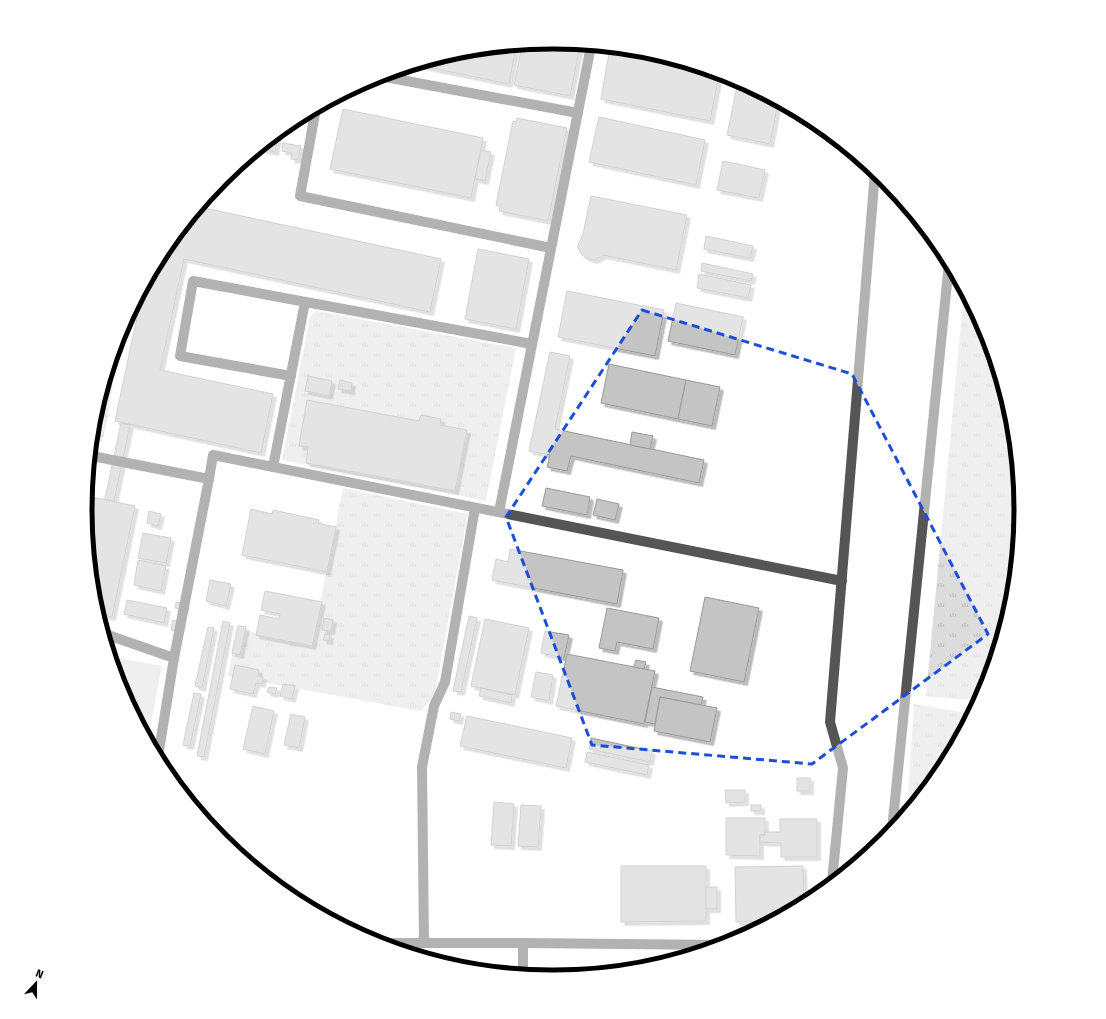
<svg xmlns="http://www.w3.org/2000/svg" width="1106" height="1019" font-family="'Fira Sans',sans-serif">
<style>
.grass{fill:url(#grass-tufts)}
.forest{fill:url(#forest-firs)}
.pitch{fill:#dcdcdc}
.building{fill:#c4c4c4;stroke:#999;filter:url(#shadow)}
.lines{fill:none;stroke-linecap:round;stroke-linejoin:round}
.minor{stroke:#555;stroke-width:10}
.marked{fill:none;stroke:#1d4ed8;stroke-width:3;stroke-dasharray:8 5;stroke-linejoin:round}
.rim{fill:none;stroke:#000;stroke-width:5}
</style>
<defs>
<pattern id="grass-tufts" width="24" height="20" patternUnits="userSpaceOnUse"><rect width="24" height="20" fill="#dcdcdc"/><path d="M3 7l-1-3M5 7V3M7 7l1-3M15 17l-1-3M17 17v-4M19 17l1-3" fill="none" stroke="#bbb"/></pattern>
<pattern id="forest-firs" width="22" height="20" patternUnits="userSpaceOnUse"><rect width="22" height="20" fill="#dcdcdc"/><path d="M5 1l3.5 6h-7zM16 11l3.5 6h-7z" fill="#bbb"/></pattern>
<filter id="shadow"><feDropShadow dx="3.5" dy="3.5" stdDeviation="0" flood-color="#0004"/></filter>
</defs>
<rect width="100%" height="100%" fill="#fff"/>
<g class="grass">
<polygon points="964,291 985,331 1012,419 1017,478 1005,624 985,689 978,701 926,696"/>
<polygon points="316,311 516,348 486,501 282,460 310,317"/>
<polygon points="343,488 468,514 434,698 420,711 228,676 237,629 312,644"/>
<polygon points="914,704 971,714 942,769 907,812"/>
</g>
<polygon class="forest" points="118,341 109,414 102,442 92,440 95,418"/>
<polygon class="pitch" points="112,657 162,666 148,739 121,688"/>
<g class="building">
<polygon points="553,42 580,45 570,96 514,85 522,45"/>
<polygon points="516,46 509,84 416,65 462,51"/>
<polygon points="609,53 719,75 710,121 601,99"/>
<polygon points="738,81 778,102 770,144 727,135"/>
<polygon points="343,109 483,138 471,198 330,169"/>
<polygon points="599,117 705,140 696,185 589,162"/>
<polygon points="517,118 567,128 548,221 499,211 500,206 496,205 513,121 516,122"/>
<polygon points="279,133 275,152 259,149"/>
<polygon points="283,143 301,146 298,160 291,159 292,153 282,151"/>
<polygon points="481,150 491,152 485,181 475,179"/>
<polygon points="723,161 765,170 759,198 717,190"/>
<polygon points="591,196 687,215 676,270 603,255 595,260 589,259 582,255 578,248 578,245 583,234"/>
<polygon points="200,207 441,259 430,312 184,259 160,370 273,394 261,453 115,421 143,289 164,250"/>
<polygon points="706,236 753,246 750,258 704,249"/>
<polygon points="478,249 529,259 516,329 465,319"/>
<polygon points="702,263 753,274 751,281 701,271"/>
<polygon points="699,274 751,285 748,298 697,288"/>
<polygon points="143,289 137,318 128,317"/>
<polygon points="567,291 664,310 655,356 558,337"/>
<polygon points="676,303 743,317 735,355 668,341"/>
<polygon points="550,352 570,356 555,429 704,460 699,483 571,456 567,471 547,467 550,455 529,451"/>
<polygon points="609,364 686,380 678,419 601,403"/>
<polygon points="308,376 332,381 329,396 305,391"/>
<polygon points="340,380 352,383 351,391 338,389"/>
<polygon points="686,380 720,387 712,426 678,419"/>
<polygon points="307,400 419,421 421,415 441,419 440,425 467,430 455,491 306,463 308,447 299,446"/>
<polygon points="121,423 130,425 114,501 105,499"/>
<polygon points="632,432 653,436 650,449 630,445"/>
<polygon points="546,488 590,497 587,515 542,506"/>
<polygon points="87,496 135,506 112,617 99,614 94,600 86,509"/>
<polygon points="597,499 619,504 615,520 593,515"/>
<polygon points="251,509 272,514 273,510 319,520 318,523 336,527 327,572 242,555"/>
<polygon points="149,511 161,514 158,526 147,523"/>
<polygon points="143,533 171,538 166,563 138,558"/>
<polygon points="510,549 623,570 617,604 492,580 496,559 508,562"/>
<polygon points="138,560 166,566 161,591 134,585"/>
<polygon points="210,580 231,584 226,606 206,601"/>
<polygon points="265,591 322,602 312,646 256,635 260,615 279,619 280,614 261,610"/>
<polygon points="705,597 759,608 744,682 690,671"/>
<polygon points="127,600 167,608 164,623 124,614"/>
<polygon points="176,602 186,604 184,610 175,608"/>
<polygon points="607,608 659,618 653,649 617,642 615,651 599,648"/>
<polygon points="469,616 477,618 461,692 453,691"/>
<polygon points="324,618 333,620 331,631 322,630"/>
<polygon points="485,619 529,628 515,695 471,686"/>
<polygon points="173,620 182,622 179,632 171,630"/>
<polygon points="223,621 230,623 204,757 197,756"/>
<polygon points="238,626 246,627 240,655 232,653"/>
<polygon points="208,627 214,628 202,688 195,686"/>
<polygon points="545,631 569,635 564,658 541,653"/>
<polygon points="325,634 330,635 329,641 323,640"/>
<polygon points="567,654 655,671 644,724 556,706"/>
<polygon points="636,660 646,662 644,669 634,667"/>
<polygon points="235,665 259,670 258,676 263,677 262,684 256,683 253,694 230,689"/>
<polygon points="536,672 553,675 549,701 531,697"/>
<polygon points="283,684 295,686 292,699 280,696"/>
<polygon points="269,687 277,688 275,694 267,692"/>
<polygon points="652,687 703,697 701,705 660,697 655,724 645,722"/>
<polygon points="481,688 512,695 511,703 479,696"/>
<polygon points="194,693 201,694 190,746 183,745"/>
<polygon points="660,697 717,708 710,742 654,731"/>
<polygon points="253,706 274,711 265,754 243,749"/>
<polygon points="451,712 461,714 459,721 450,719"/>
<polygon points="291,714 305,717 299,748 284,745"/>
<polygon points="467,716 572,738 566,768 460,746"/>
<polygon points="591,738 652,751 650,762 589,749"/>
<polygon points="587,752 649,765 647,775 585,762"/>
<rect x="797" y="778" width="13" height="13"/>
<polygon points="725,790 745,790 745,802 726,803"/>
<polygon points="494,802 514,804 511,846 491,845"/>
<polygon points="521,805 541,806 538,847 518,846"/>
<rect x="751" y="805" width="10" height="6"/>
<polygon points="726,818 765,818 765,835 760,835 760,856 726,855"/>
<polygon points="780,819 817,819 817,857 781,857 781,843 760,842 760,835 765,835 765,832 780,832"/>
<polygon points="621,866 706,866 706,921 621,922"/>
<polygon points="803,866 804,903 770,921 736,922 735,867"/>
<rect x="706" y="887" width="11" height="22"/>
</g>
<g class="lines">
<g class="minor">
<polyline points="380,76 578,113"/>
<polyline points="316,108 300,196 551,248"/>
<polyline points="291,376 180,356 193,281 532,344"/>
<polyline points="92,456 209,479 174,658 158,757"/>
<polyline points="273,467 305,302"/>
<polyline points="209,479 213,455 842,581"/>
<polyline points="499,512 591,46"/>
<polyline points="105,634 174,658"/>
<polyline points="892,830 949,263"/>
<polyline points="832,882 843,768 830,722 875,172"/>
<polyline points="379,943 523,943 523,974"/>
<polyline points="424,943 422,767 434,706 445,682 475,508"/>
<polyline points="523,943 722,945"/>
</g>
</g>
<path d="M0 0H1106V1019H0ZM642 310 852 374 988 634 812 764 592 745 506 517Z" fill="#fff" fill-opacity=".55" fill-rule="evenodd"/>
<path class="marked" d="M642 310 852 374 988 634 812 764 592 745 506 517Z"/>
<path d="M0 0H1106V1019H0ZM552 49H554A460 460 0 0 1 1014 509V510A460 460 0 0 1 554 970H552A460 460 0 0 1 92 510V509A460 460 0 0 1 552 49Z" fill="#fff" fill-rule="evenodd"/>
<path class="rim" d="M552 49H554A460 460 0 0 1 1014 509V510A460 460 0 0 1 554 970H552A460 460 0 0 1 92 510V509A460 460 0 0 1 552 49Z"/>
<g transform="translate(36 983) rotate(22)" stroke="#ffffff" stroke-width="3" paint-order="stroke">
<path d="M0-3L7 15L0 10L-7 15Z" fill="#000000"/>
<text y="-6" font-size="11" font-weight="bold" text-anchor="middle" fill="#000000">N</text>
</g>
</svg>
